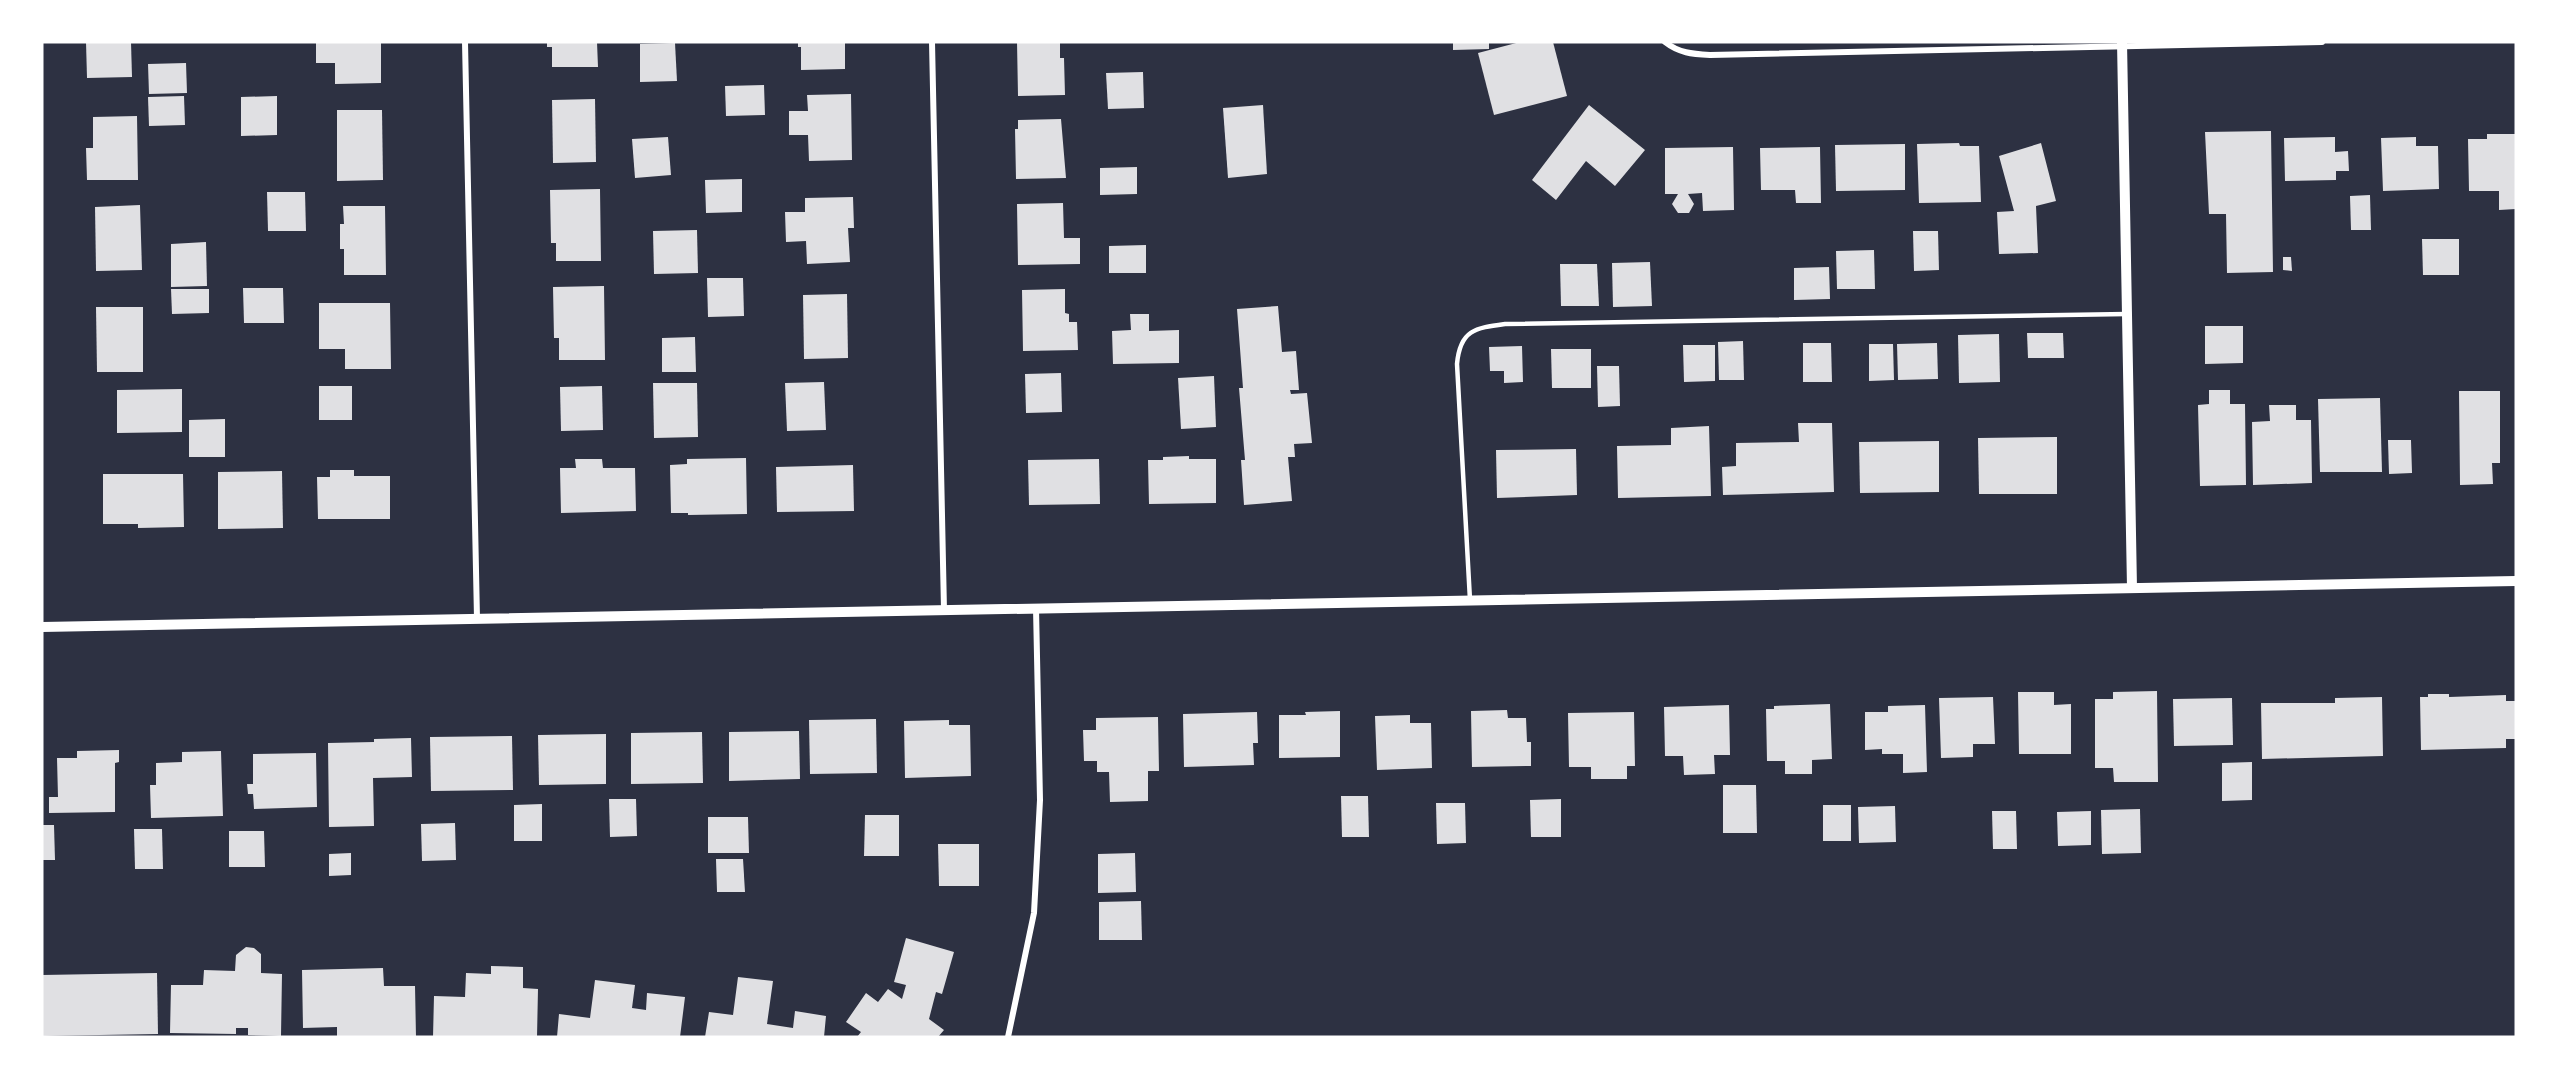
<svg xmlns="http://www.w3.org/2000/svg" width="2558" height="1079" font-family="Karla,sans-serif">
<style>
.building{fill:#e0e0e3}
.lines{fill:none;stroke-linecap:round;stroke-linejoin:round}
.service{stroke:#fff;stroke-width:4.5}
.minor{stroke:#fff;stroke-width:6}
.tertiary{stroke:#fff;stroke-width:10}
</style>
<rect width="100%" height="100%" fill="#2d3142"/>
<g class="building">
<polygon points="86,42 131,42 132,77 87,78"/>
<polygon points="316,42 381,42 381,83 335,84 335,63 316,63"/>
<polygon points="547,42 597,42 598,67 552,67 552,47 547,47"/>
<polygon points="798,42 845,42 845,69 801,70 801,47 798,47"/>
<polygon points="1017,42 1060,42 1060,58 1064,58 1065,95 1018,96"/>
<polygon points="1453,42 1489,42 1489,49 1453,50"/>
<polygon points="1520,42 1553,42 1567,96 1494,115 1478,53"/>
<polygon points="675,43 677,81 640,82 640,44"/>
<polygon points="186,63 187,93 149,94 148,64"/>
<polygon points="1143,72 1144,108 1108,109 1106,73"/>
<polygon points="764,85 765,115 726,116 725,86"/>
<polygon points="851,94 852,160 809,161 808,135 789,135 789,111 808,111 807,95"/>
<polygon points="184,96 185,125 149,126 148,97"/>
<polygon points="277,96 277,135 241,136 241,97"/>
<polygon points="595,99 596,162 553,163 552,100"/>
<polygon points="1263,105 1267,174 1228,178 1223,108"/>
<polygon points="1589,105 1645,150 1615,186 1586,161 1556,200 1532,180"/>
<polygon points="337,110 382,110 383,180 337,181"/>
<polygon points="137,116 138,180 87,180 86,148 93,148 93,117"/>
<polygon points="1061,119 1066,178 1016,179 1015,129 1018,129 1018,120"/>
<polygon points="2271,131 2273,272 2227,273 2226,214 2209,214 2205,132"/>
<polygon points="2487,134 2516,134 2516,209 2499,210 2499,191 2469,191 2468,139 2487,139"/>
<polygon points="668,137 671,175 635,178 632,139"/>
<polygon points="2335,137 2335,152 2348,151 2349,171 2336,171 2336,180 2285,181 2284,138"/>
<polygon points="2416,137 2416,146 2438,146 2439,189 2383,191 2381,138"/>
<polygon points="1959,143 1960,146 1979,146 1981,202 1919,203 1917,144"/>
<polygon points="2041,143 2056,201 2036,206 2038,253 1999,254 1997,212 2014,211 1999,156"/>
<polygon points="1905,144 1905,190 1836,191 1835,145"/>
<polygon points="1733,147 1734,210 1703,211 1702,193 1688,194 1694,204 1689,213 1678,213 1672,204 1678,194 1665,194 1665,148"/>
<polygon points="1820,147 1821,203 1796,203 1795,190 1761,190 1760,148"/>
<polygon points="1137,167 1137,194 1100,195 1100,168"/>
<polygon points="742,179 742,212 706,213 705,180"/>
<polygon points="600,189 601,261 556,261 556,243 551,243 550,190"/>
<polygon points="267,192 305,192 306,231 268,231"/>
<polygon points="2370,195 2371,230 2351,230 2350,196"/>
<polygon points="853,197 854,228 848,228 850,262 807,264 806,241 786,242 785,212 805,212 805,198"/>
<polygon points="1063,203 1064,238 1080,238 1080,264 1018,265 1017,204"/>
<polygon points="140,205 142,270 96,271 95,207"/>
<polygon points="343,206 385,206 386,275 344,275 344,249 340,249 340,224 344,224"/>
<polygon points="697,230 698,273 654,274 653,231"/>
<polygon points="1913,231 1938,231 1939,270 1914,271"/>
<polygon points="2422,239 2459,239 2459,275 2423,275"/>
<polygon points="206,242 207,286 171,287 171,244"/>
<polygon points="1146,245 1146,273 1109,273 1109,246"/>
<polygon points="1874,250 1875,289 1837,289 1836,251"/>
<polygon points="2283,257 2291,257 2292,271 2283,270"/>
<polygon points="1650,262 1652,306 1613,307 1612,263"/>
<polygon points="1560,264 1597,264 1599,306 1561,306"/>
<polygon points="1829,267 1830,299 1794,300 1794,268"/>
<polygon points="707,278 743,278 744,316 708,317"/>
<polygon points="604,286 605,360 559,360 559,338 554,338 553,287"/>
<polygon points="243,288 283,288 284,323 244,323"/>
<polygon points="171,289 209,289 209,313 172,314"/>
<polygon points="1065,289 1065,313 1069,314 1069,322 1077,322 1078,350 1023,351 1022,290"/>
<polygon points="847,294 848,358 804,359 803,295"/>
<polygon points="319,303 390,303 391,369 345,369 345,349 319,349"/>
<polygon points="1278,306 1282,352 1296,351 1299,390 1290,390 1291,394 1307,393 1312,443 1294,444 1295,457 1288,457 1292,501 1244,505 1241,460 1245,460 1239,388 1243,388 1237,309"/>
<polygon points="96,307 143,307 143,372 97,372"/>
<polygon points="1130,314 1149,314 1149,331 1179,330 1179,363 1113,364 1112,331 1131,330"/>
<polygon points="2205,326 2243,326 2243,363 2205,364"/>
<polygon points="2027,333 2063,333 2064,358 2028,358"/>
<polygon points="1999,334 2000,382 1959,383 1958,335"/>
<polygon points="695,337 696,372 662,372 662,338"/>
<polygon points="1743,341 1744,380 1719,380 1718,342"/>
<polygon points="1803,343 1831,343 1832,382 1803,382"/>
<polygon points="1937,343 1938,379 1898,380 1897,344"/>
<polygon points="1869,344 1893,344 1894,380 1869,381"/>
<polygon points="1683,345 1715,345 1715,381 1684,382"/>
<polygon points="1522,346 1523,382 1504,383 1504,371 1490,371 1489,347"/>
<polygon points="1551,349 1591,349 1591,388 1552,388"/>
<polygon points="1597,366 1619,366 1620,406 1598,407"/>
<polygon points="1061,373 1062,412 1026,413 1025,374"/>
<polygon points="1214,376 1216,427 1181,429 1178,378"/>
<polygon points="824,382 826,430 787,431 785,383"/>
<polygon points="653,383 697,383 698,437 654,438"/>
<rect x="319" y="386" width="33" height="34"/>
<polygon points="602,386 603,430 561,431 560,387"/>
<polygon points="182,389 182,432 117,433 117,390"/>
<polygon points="2209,390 2230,390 2230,404 2245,404 2246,485 2200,486 2198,405 2209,404"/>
<polygon points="2459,391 2500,391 2500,463 2492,463 2493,484 2460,485"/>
<polygon points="2380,398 2382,472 2320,472 2318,399"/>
<polygon points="2269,405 2296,405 2296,420 2311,420 2312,483 2253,485 2252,422 2270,421"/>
<polygon points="225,419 225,457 189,457 189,420"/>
<polygon points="1798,423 1832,423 1834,492 1723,495 1722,467 1736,466 1736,443 1799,442"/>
<polygon points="1709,426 1711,496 1618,498 1617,446 1671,445 1671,428"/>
<polygon points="2057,437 2057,494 1979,494 1978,438"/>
<polygon points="2388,440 2411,440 2412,473 2389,474"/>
<polygon points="1939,441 1939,492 1860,493 1859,442"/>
<polygon points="1576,449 1577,495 1497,498 1496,450"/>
<polygon points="1189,456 1189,459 1216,459 1216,503 1149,504 1148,460 1163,460 1163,457"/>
<polygon points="746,458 747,514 688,515 688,513 671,513 670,465 687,464 687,459"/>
<polygon points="575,459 602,459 603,468 635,468 636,511 561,513 560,468 576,468"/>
<polygon points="1099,459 1100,504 1029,505 1028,460"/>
<polygon points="853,465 854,511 777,512 776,467"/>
<polygon points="330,470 354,470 354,476 390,476 390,519 318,519 317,477 330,477"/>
<polygon points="282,471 283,528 218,529 218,472"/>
<polygon points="103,474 183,474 184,527 138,528 138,524 103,524"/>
<polygon points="2157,691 2158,782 2114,782 2113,768 2095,768 2095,699 2113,699 2113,692"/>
<polygon points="2018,692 2054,692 2054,705 2071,704 2071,754 2019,754"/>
<polygon points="2428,694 2449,694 2449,697 2506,695 2506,701 2516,701 2516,739 2506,739 2506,748 2421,750 2420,697 2428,697"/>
<polygon points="1993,697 1995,744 1973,744 1973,757 1941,758 1939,698"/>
<polygon points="2382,697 2383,756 2262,759 2261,703 2335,703 2335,698"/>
<polygon points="2232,698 2233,745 2174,746 2173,699"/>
<polygon points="1830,704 1832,759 1812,760 1812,774 1785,774 1785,761 1767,761 1766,709 1774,709 1774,706"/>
<polygon points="1729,705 1730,755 1714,755 1715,774 1684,775 1683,756 1665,756 1664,707"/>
<polygon points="1925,705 1927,772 1903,773 1903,754 1882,754 1882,749 1865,750 1865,712 1888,712 1888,706"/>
<polygon points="1507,710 1508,718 1526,718 1527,742 1531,742 1531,766 1472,767 1471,711"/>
<polygon points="1340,711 1340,757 1279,758 1279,715 1306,715 1305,712"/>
<polygon points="1257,712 1258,743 1253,743 1254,765 1184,767 1183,714"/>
<polygon points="1634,712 1635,766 1627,766 1627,779 1591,779 1591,767 1569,767 1568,713"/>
<polygon points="1410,715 1410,723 1431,723 1432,768 1377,770 1375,716"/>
<polygon points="1158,717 1159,771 1148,771 1148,801 1110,802 1109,772 1097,772 1097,761 1084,761 1083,730 1096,730 1096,718"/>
<polygon points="876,719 877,773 810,774 809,720"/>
<polygon points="949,720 949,725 970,725 971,776 905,778 904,721"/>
<polygon points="799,731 800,779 729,781 729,732"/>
<polygon points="702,732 703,783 631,784 631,733"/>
<polygon points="606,734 606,784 539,785 538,735"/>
<polygon points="512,736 513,790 431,791 430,737"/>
<polygon points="411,738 412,777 373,778 374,826 329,827 328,743 374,742 374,739"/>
<polygon points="119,750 119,762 115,763 115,812 49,813 49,797 58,797 57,758 77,758 77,751"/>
<polygon points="221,751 223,816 151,818 150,785 156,785 156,763 182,762 182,752"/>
<polygon points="316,753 317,807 254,809 253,794 248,794 247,784 253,784 253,754"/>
<polygon points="2252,762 2252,800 2222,801 2222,763"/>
<polygon points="1723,785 1756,785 1757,833 1723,833"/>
<polygon points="1341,796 1368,796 1369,837 1342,837"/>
<polygon points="609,799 636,799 637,836 610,837"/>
<polygon points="1561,799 1561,837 1531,837 1530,800"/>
<polygon points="1436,803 1465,803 1466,843 1437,844"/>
<polygon points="542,804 542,841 514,841 514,805"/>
<rect x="1823" y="805" width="28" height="36"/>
<polygon points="1895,806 1896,842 1859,843 1858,807"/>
<polygon points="2140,809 2141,853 2102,854 2101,810"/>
<polygon points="1992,811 2016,811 2017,849 1993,849"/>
<polygon points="2091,811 2091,845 2058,846 2057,812"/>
<polygon points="865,815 899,815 899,856 864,856"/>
<polygon points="708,817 748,817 749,853 708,853"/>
<polygon points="455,823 456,860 422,861 421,824"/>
<polygon points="42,825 54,825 55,860 42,860"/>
<polygon points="134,829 162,829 163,869 135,869"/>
<polygon points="229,831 264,831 265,867 229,867"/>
<polygon points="938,844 979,844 979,886 939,886"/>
<polygon points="351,853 351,875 329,876 329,854"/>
<polygon points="1135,853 1136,892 1098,893 1098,854"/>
<polygon points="716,859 743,859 745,892 717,892"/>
<polygon points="1141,901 1142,940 1099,940 1099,902"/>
<polygon points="906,938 954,952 942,994 936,992 929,1019 944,1030 938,1037 857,1037 861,1032 846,1022 866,993 878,1002 888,989 902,999 906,985 894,982"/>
<polygon points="246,947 254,948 261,954 261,973 282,974 281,1036 248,1035 248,1028 236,1028 236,1034 170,1033 171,985 203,985 204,970 235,971 236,955"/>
<polygon points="491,966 523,967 523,988 538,989 537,1037 433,1037 434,996 465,997 466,973 491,974"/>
<polygon points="383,968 384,986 415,986 416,1037 337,1037 337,1027 303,1028 302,970"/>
<polygon points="157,973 158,1034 42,1036 42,975"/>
<polygon points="738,977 773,981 767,1024 793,1028 795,1011 826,1016 824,1037 705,1037 709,1012 733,1015"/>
<polygon points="595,980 635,985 632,1008 646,1010 647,993 685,997 680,1037 557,1037 559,1014 590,1018"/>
</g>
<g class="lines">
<path class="service" d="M1470 600 1457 364C1460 330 1475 328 1505 324L2127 314"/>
<g class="minor">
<polyline points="465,42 477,618"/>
<polyline points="932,42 944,610"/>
<path d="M1665 42C1679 53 1692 54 1710 55L2322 42"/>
<polyline points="1008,1037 1034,913 1040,800 1036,608"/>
</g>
<g class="tertiary">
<polyline points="2122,42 2132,588"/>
<polyline points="42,627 2516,581"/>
</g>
</g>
<rect width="2558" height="1079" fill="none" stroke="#ffffff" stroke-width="87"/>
</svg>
